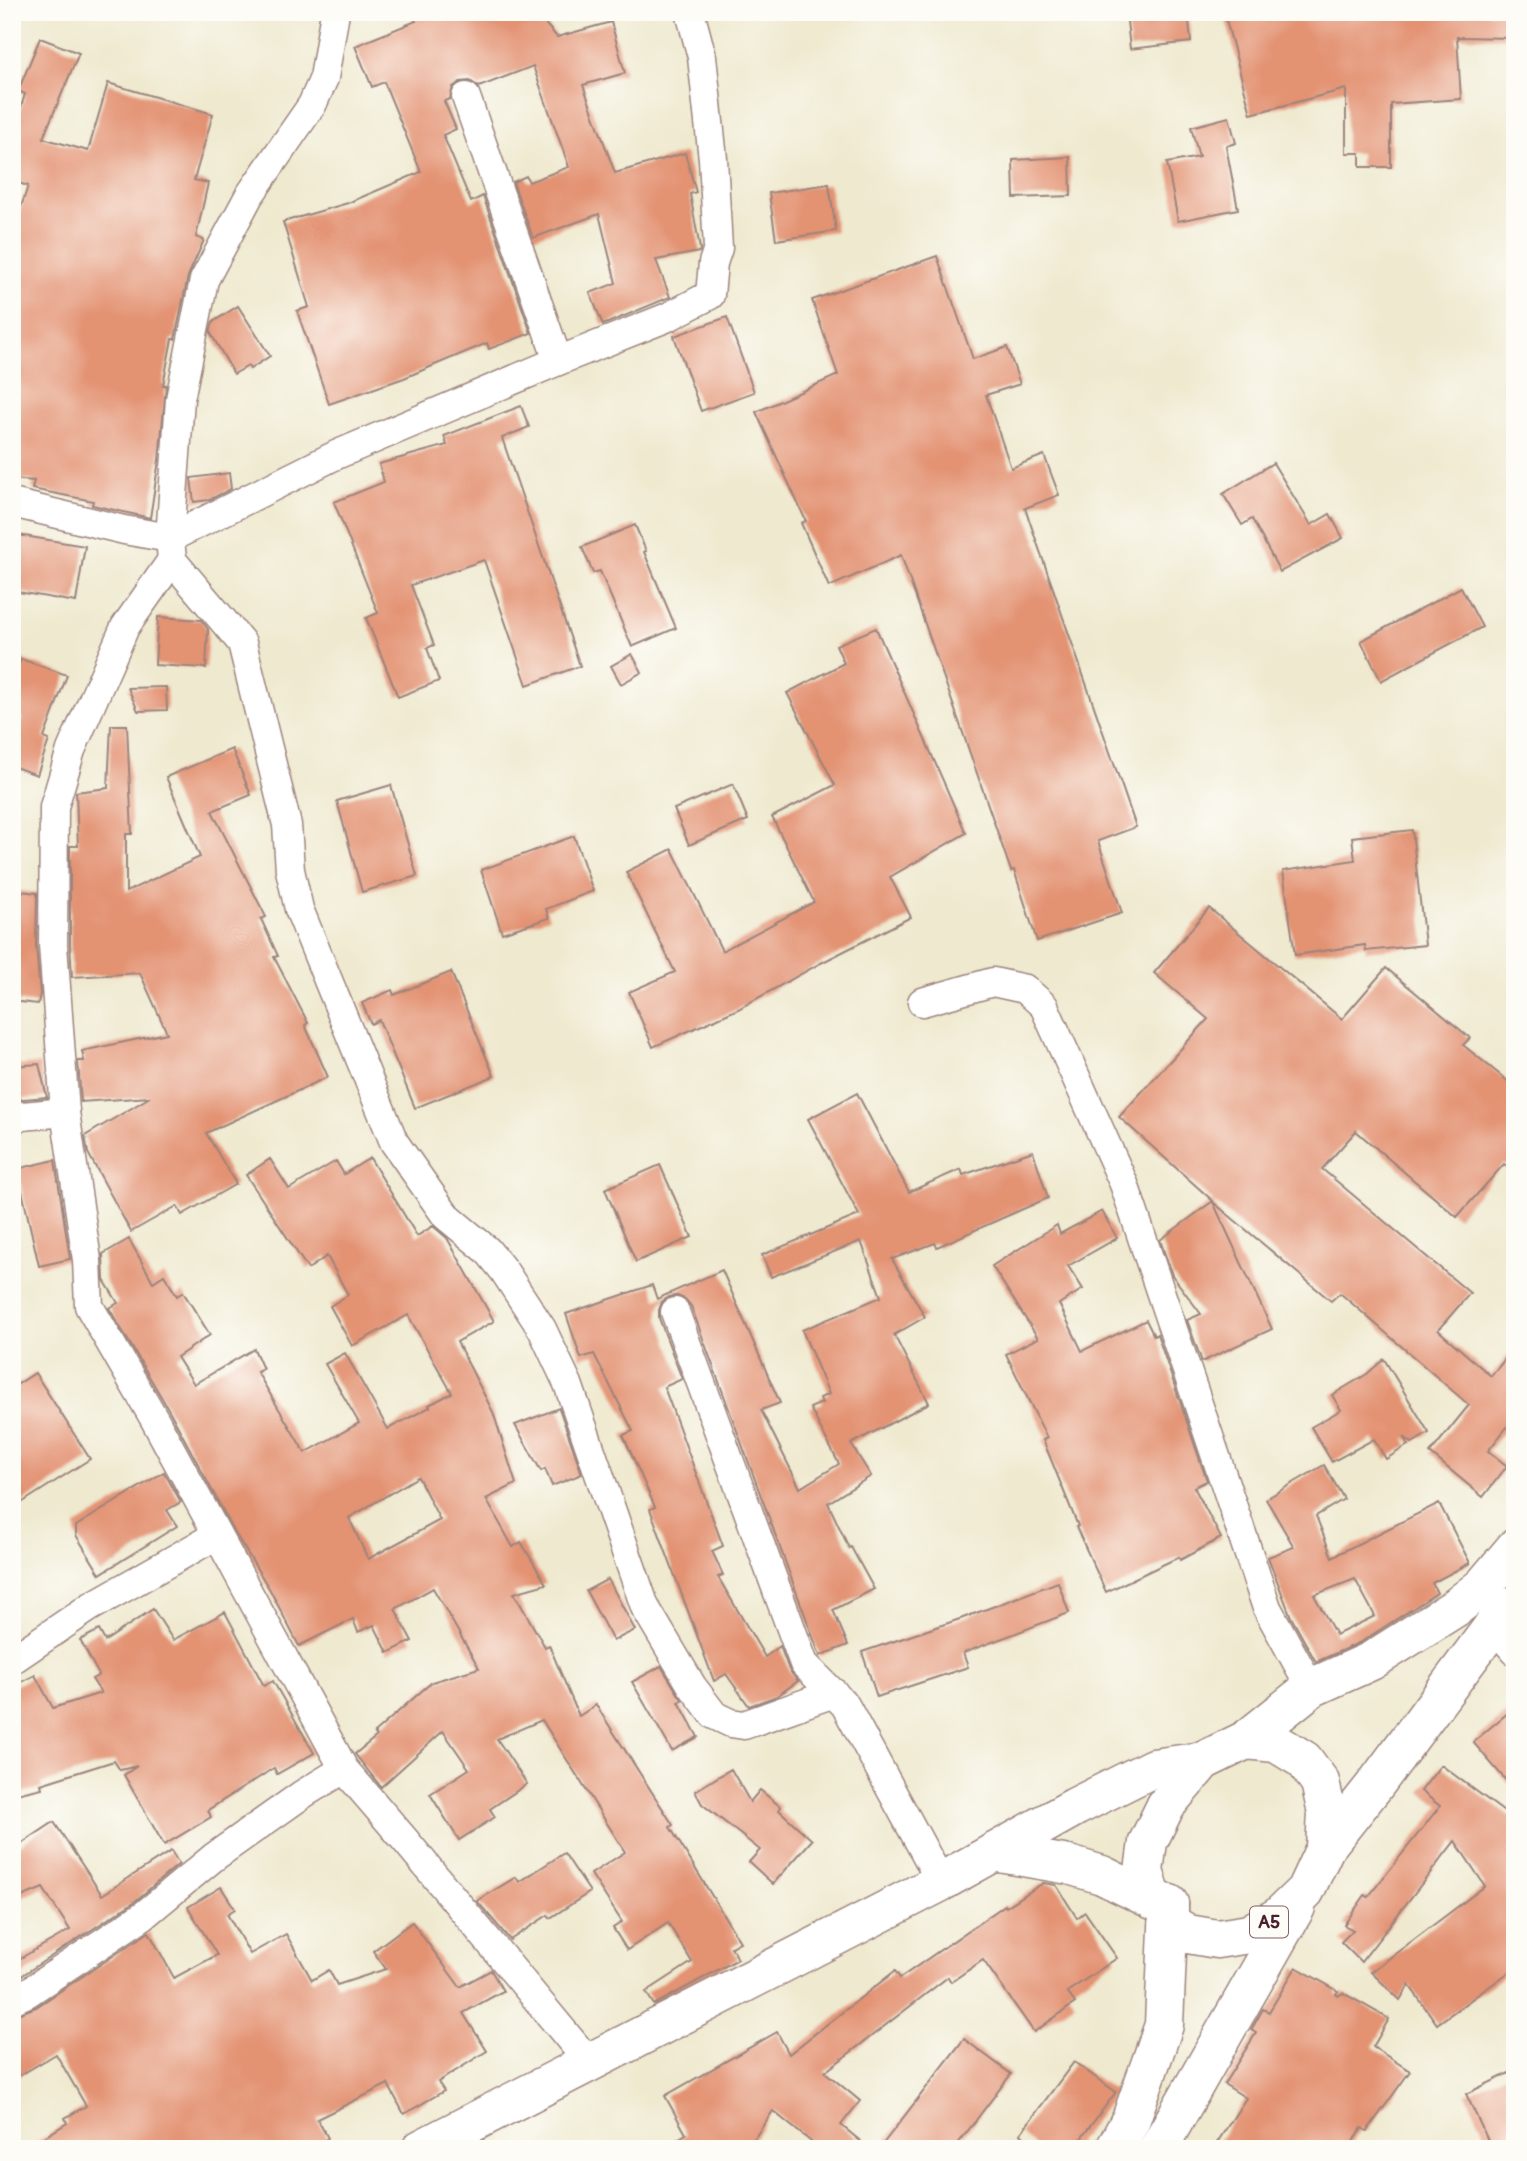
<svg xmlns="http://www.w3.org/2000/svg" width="1527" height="2161" font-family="Pangolin,sans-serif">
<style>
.building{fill:#e39272;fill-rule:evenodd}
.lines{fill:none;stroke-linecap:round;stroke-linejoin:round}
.minor-casing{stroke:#9c847d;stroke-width:31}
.secondary-casing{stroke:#9c847d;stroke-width:41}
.trunk-casing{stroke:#9c847d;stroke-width:41}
.minor{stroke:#fff;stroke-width:28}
.secondary{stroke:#fff;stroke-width:38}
.trunk{stroke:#fff;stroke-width:38}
.labels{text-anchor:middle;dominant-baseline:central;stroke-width:5;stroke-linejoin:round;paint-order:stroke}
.shield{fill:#fdfcf7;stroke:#806168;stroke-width:2}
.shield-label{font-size:19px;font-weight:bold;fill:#4a1f2b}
</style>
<rect width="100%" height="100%" fill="#fdfcf7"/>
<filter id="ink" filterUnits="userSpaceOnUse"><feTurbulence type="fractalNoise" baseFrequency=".0143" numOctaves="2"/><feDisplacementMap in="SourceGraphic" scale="14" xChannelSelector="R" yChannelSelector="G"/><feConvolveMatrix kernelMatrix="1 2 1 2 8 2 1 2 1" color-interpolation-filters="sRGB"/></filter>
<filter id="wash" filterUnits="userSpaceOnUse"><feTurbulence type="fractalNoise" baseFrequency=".00686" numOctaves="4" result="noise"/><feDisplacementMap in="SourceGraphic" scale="28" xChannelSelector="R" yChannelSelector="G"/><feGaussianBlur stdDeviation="1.57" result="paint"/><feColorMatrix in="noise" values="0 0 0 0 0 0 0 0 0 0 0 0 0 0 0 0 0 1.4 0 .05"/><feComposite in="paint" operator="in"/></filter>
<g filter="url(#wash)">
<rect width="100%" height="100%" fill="#efe9cf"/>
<g id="blocks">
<g class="building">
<polygon points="410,12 535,12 557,37 611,22 625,73 583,85 615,173 685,153 696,192 690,194 700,249 699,252 656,260 670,297 603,325 590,293 616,283 599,214 533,238 513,182 526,176 529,182 569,167 533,66 479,87 470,81 460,82 453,87 450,99 444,101 456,129 443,135 471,202 483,196 531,333 489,349 487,343 404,378 329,404 297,311 309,307 283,222 348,203 421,172 384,82 372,87 355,46 416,21"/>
<polygon points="1126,12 1188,12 1191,42 1130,49"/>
<polygon points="1224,12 1515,12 1515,38 1457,37 1461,99 1391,104 1391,167 1360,167 1360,153 1346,153 1346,89 1251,114"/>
<polygon points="40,38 79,53 43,138 88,151 108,83 213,114 194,180 208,183 196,237 204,240 188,276 175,339 172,339 163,385 166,385 159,460 150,518 92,505 93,501 32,489 34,481 12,479 12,234 28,186 12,181 12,136 25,94 18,91"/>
<polygon points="1229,117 1236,143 1226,146 1238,209 1178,221 1167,163 1199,157 1191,127"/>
<polygon points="1070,157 1071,196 1014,198 1013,160"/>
<polygon points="829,184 836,231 776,240 769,193"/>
<polygon points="937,256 973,359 1007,347 1020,384 986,395 1011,468 1044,455 1059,495 1025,508 1136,827 1098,841 1122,913 1037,941 1014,870 1011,871 901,555 829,587 801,523 806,521 756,412 838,375 812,300"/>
<polygon points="238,306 270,356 250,369 248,366 234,374 210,332 213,322"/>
<polygon points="727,317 754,392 701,411 674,336"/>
<polygon points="521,406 529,427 502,438 580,666 527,685 484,560 411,585 434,645 427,648 439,681 398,697 366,618 378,613 334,502 384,482 379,464 447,445 444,436"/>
<polygon points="1273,463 1311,525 1330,514 1343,538 1280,572 1252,519 1242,525 1223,494"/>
<polygon points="229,473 231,489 209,500 194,502 191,478"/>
<polygon points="635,525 646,551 644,552 676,628 632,647 600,571 593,573 582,547"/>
<polygon points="12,534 85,546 76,602 12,591"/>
<polygon points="1461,587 1482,627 1381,681 1361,641"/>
<polygon points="158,617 201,620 208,629 206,668 155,665"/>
<polygon points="876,628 966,833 890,877 911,917 821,963 738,1009 653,1047 629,992 675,972 626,872 672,849 722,951 814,902 772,817 835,785 787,693 844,663 836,645"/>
<polygon points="632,654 642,672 621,684 611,666"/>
<polygon points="21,659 67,675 44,738 49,740 37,775 12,766 12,746 22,718 12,715 12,682"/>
<polygon points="166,687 167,710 138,711 128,688"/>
<polygon points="111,725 127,725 132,834 126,834 126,892 200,857 166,777 232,749 251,795 212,811 266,917 261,919 278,956 274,957 308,1023 305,1025 328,1077 206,1133 236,1184 182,1215 177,1206 131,1232 88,1153 85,1136 150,1097 81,1102 78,1061 84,1061 82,1051 167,1033 140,973 72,977 70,944 70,846 78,846 76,792 108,788"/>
<polygon points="733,784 748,820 689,845 674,809"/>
<polygon points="391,785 417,876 362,892 337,801"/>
<polygon points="1412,830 1425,945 1366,951 1365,945 1295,955 1283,871 1355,860 1352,837"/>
<polygon points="574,836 593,891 546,909 549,918 502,933 481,870"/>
<polygon points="12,890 37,893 36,946 40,994 38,1004 12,1001"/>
<polygon points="1209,908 1342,1019 1386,968 1470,1038 1463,1045 1515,1087 1515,1172 1504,1164 1457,1217 1356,1131 1322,1169 1470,1293 1438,1330 1491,1376 1515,1347 1515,1417 1488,1451 1507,1466 1483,1497 1430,1453 1469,1405 1340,1293 1331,1301 1213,1202 1272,1329 1202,1362 1187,1320 1201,1314 1172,1275 1160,1240 1213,1201 1119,1117 1208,1019 1154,973"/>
<polygon points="451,972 494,1076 415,1108 379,1020 371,1024 362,1003 392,990 394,995"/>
<polygon points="39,1064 47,1097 12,1100 12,1066"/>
<polygon points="857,1093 909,1192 961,1169 963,1175 1033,1151 1048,1198 937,1247 935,1243 892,1259 925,1317 894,1335 929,1403 851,1444 871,1476 828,1503 849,1548 851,1547 874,1589 833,1610 848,1645 820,1656 691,1306 685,1299 677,1296 669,1297 662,1302 659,1310 659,1318 682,1379 664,1387 723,1546 712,1551 723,1575 718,1577 765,1657 780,1646 789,1670 798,1681 777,1696 749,1706 726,1674 714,1681 650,1509 655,1507 623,1435 633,1431 594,1354 581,1358 566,1314 652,1285 657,1299 722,1270 780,1403 761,1410 800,1488 839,1464 810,1408 822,1403 820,1398 829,1394 802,1330 881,1297 861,1241 771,1277 762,1255 859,1215 808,1119"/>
<path d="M370 1158 417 1236 433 1226 447 1238 494 1321 457 1342 493 1412 516 1484 486 1499 513 1547 521 1542 546 1584 514 1593 545 1647 549 1645 579 1716 596 1705 673 1825 670 1827 740 1942 731 1947 738 1959 654 2005 646 1992 692 1962 668 1923 627 1950 613 1928 622 1922 591 1874 625 1852 542 1720 497 1739 527 1784 490 1809 495 1817 459 1840 430 1794 469 1769 443 1731 381 1787 355 1754 377 1736 374 1733 432 1682 479 1668 433 1588 395 1609 412 1641 388 1653 374 1625 358 1632 353 1619 299 1646 270 1590 235 1533 170 1412 109 1308 118 1303 104 1280 103 1254 129 1239 153 1282 164 1275 177 1296 183 1292 210 1335 177 1357 194 1384 254 1349 263 1369 257 1372 305 1453 359 1423 325 1364 345 1353 388 1429 430 1407 429 1405 452 1393 408 1315 352 1346 330 1306 348 1295 327 1256 308 1269 246 1175 270 1159 289 1189 336 1161 344 1174ZM418 1477 440 1520 368 1559 349 1518Z"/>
<polygon points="55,1160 70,1259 39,1266 17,1169"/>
<polygon points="660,1165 692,1237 636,1262 605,1189"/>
<polygon points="1102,1211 1117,1238 1068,1266 1083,1289 1059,1304 1082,1351 1146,1320 1154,1336 1157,1334 1207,1481 1194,1487 1221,1538 1180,1560 1179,1557 1106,1592 1076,1527 1078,1526 1043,1440 1047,1438 1006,1354 1038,1338 992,1266 1057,1225 1060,1234"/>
<polygon points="1384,1359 1429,1433 1412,1443 1404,1437 1408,1445 1386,1459 1374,1439 1332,1462 1311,1427 1341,1410 1332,1395 1367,1374"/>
<polygon points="35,1373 90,1459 12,1509 12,1388"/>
<polygon points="559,1408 582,1474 552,1486 545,1469 541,1471 515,1425"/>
<path d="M1324 1465 1344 1499 1316 1516 1332 1557 1439 1503 1470 1563 1432 1583 1437 1593 1361 1642 1316 1662 1291 1617 1268 1557 1294 1547 1266 1499ZM1355 1579 1375 1616 1336 1635 1314 1595Z"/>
<polygon points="164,1472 181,1502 167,1510 177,1526 100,1574 76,1535 76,1526"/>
<polygon points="608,1579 635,1630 613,1641 586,1591"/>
<polygon points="1058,1582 1069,1613 963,1653 968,1667 877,1697 862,1652 963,1618"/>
<polygon points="153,1609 173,1640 225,1612 264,1686 273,1681 314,1753 277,1774 274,1768 208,1810 211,1817 164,1845 124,1775 137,1766 120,1770 114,1761 41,1784 42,1788 12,1795 12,1687 35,1675 53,1708 101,1693 92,1679 99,1675 80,1640 99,1630 105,1641"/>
<polygon points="661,1666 682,1700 679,1702 698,1737 672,1751 632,1682"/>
<polygon points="1515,1707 1515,1791 1473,1742"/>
<polygon points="1441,1765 1515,1820 1515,1968 1437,2024 1409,1985 1400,2000 1371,1972 1485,1886 1455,1841 1361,1962 1341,1942 1353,1930 1344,1925 1365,1895 1368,1897 1440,1806 1421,1791"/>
<polygon points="731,1769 750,1802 760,1790 781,1807 779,1810 812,1840 773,1884 749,1862 760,1850 702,1804 695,1791"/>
<polygon points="54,1822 102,1895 171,1851 179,1864 134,1902 12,1982 12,1963 70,1930 43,1888 12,1901 12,1850"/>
<polygon points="564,1853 590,1892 550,1918 548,1915 510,1940 477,1901 516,1877 519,1882"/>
<polygon points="1043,1883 1056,1885 1077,1918 1085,1912 1117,1958 1067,1992 1075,2003 1034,2032 983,1960 951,1982 948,1977 825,2072 860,2101 841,2125 870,2149 820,2149 773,2111 747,2149 661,2149 686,2134 665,2096 777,2032 789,2054 895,1971 900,1978 1005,1905 1006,1907"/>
<polygon points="221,1887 235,1909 227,1914 250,1954 286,1934 312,1980 329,1970 337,1985 386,1969 373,1951 412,1922 460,1987 491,1970 503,1991 463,2013 487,2051 438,2082 444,2091 404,2114 388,2084 317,2119 328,2138 310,2149 25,2149 67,2123 65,2118 86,2106 56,2054 12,2080 12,2016 36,2007 149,1932 174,1978 217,1955 188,1907"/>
<polygon points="1296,1967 1338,1991 1336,1994 1338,1996 1343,1993 1389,2019 1373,2047 1410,2071 1367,2131 1362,2128 1348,2149 1213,2149 1246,2098 1224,2084 1256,2033 1251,2030 1263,2009 1269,2012"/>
<polygon points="964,2039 1011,2074 954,2149 879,2149"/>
<polygon points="1074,2062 1116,2092 1073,2149 1040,2149 1020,2134"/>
<polygon points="1509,2073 1515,2086 1515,2149 1492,2149 1466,2094"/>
</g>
</g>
</g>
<g filter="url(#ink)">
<use href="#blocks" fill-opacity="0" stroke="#9c847d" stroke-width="2"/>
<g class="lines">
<g class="minor-casing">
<g id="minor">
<polyline points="335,12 324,78 312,105 249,196 204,280 180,399 170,538 172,560 242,643 287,825 290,870 299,909 394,1142 446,1216 487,1250 504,1271 542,1329 568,1384 645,1607 692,1686 714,1715 731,1723 744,1725 834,1693"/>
<polyline points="466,97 558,361"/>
<polyline points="12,503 124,530 170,538 336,455 558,361 668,317 710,295 713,263 718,248 713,159 702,57 690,12"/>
<polyline points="922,1002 993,982 1025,989 1044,1006 1124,1184 1267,1608 1311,1688"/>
<polyline points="65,1112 53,945 54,807 71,750 125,627 172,560"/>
<polyline points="12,1117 65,1112 87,1260 89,1306 155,1420 344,1769 405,1840 588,2061"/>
<polyline points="675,1312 804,1664 845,1705 941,1882"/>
<polyline points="1493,1626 1515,1651"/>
<polyline points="12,1660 90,1607 217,1535"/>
<polyline points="12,2000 27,1993 144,1915 214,1857 303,1794 344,1769"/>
</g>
</g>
<g class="secondary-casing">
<g id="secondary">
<polyline points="994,1852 1069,1865 1102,1875 1153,1900"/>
<polyline points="421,2149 941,1882 1075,1807 1153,1768 1203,1761"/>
</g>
</g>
<g class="trunk-casing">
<g id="trunk">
<polygon points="1246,1740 1276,1743 1304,1760 1320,1782 1327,1813 1325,1848 1305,1891 1279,1916 1249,1934 1217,1939 1188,1934 1169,1922 1169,1904 1153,1900 1144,1871 1148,1842 1166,1805 1203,1761"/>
<polyline points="1246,1740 1311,1688 1371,1661 1455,1608 1483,1586 1515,1548"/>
<polyline points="1325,1848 1375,1785 1493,1626 1515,1605"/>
<polyline points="1115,2149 1131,2119 1164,2025 1169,1904"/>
<polyline points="1158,2149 1296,1907"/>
</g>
</g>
<use href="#minor" class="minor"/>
<use href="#secondary" class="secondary"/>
<use href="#trunk" class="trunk"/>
</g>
</g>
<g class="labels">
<rect class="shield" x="1250" y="1906.5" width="38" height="31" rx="5"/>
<g class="shield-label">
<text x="1269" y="1922">A5</text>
</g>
</g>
<rect width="1527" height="2161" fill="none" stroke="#fdfcf7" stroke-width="42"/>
</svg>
